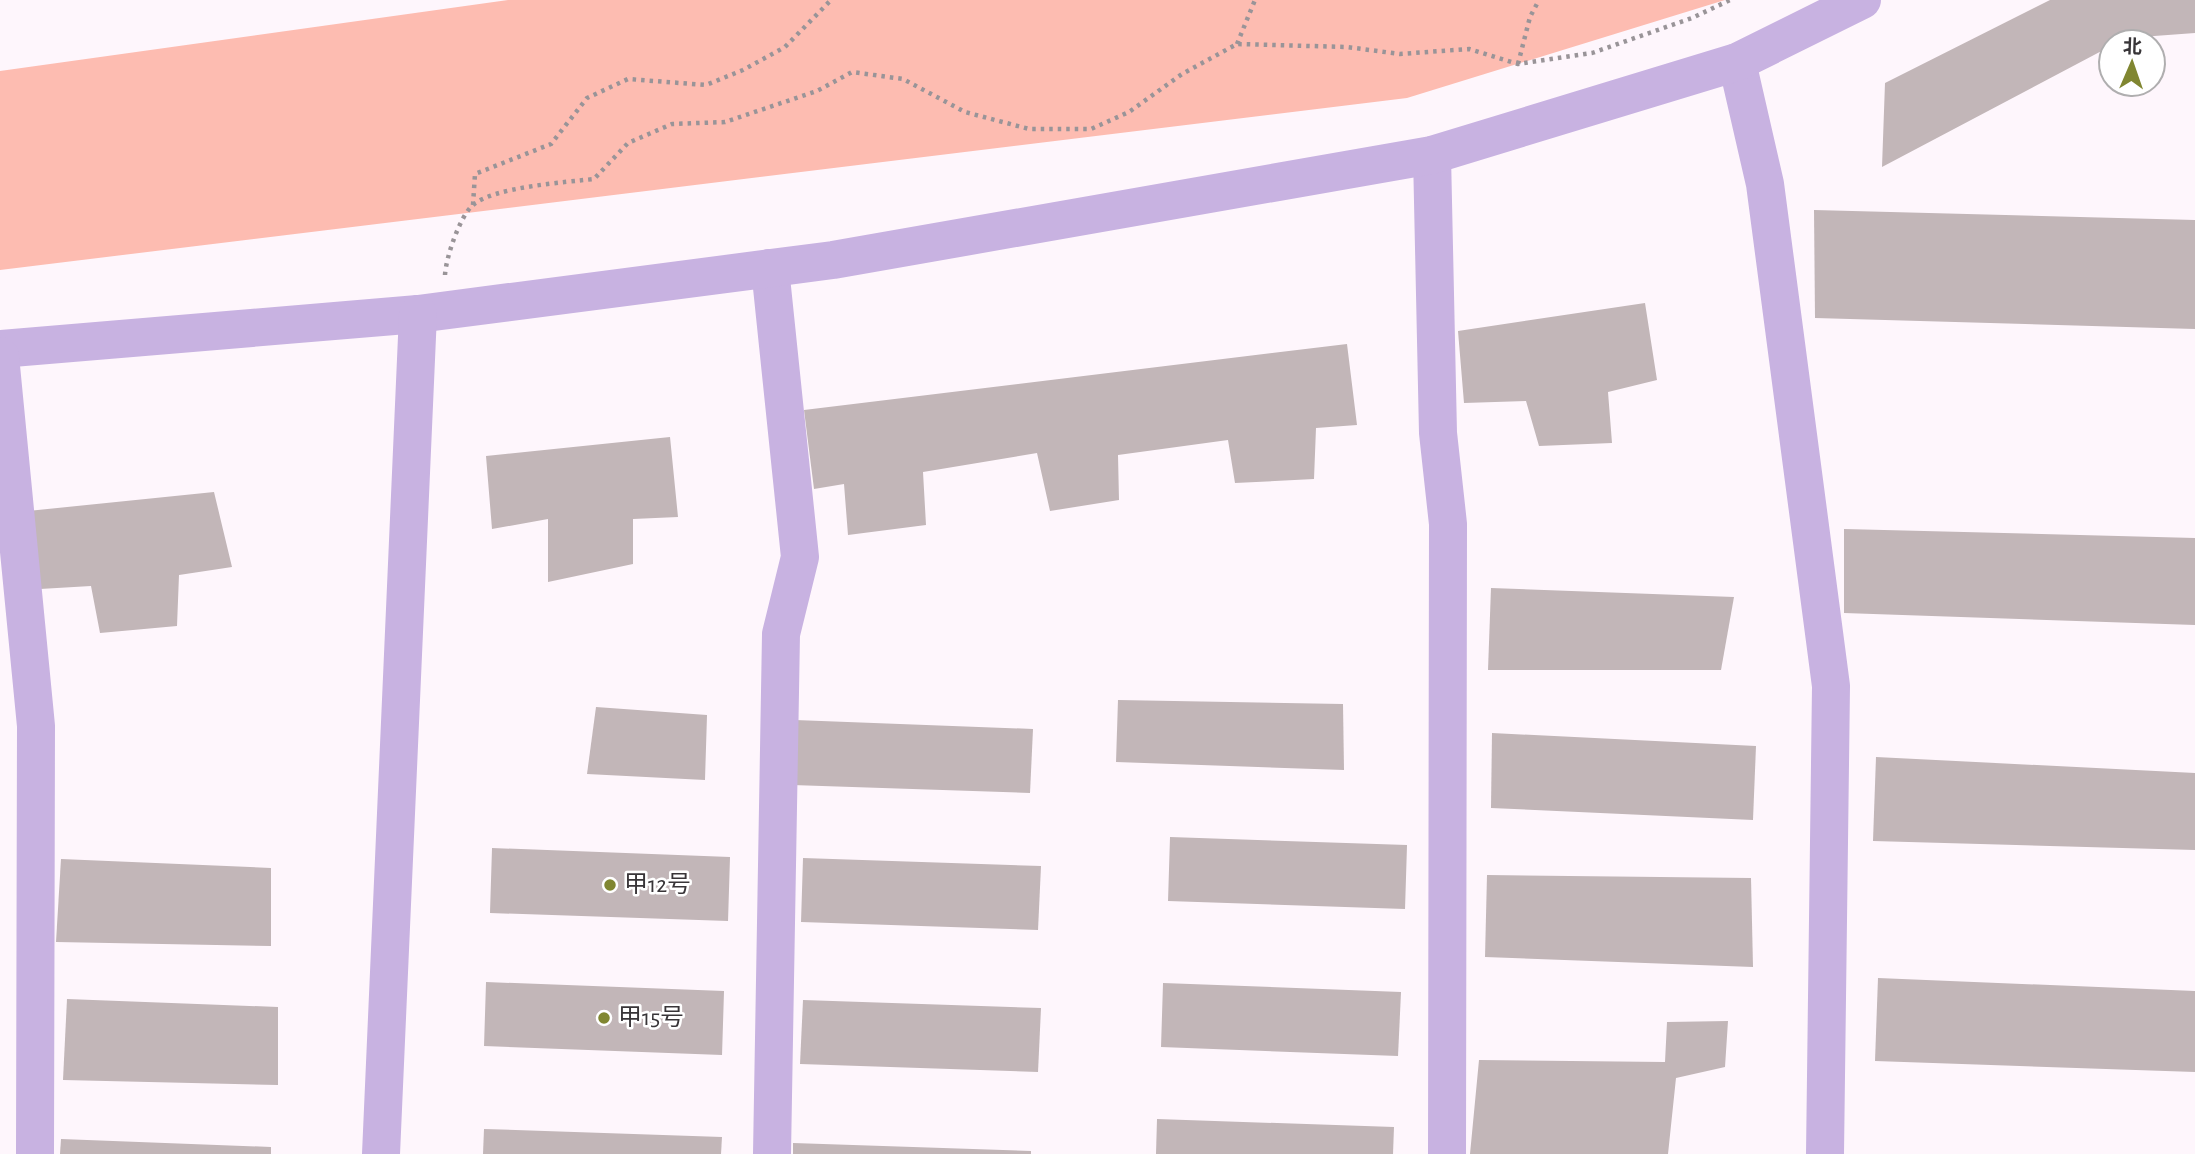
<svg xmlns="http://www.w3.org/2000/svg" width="2195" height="1154" font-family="'Alegreya Sans','Noto Sans SC',sans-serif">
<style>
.green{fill:#fdbcb1}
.building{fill:#c2b6b8}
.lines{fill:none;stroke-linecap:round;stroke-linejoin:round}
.path{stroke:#999498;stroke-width:4.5;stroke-dasharray:3.5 5;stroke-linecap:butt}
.street{stroke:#c8b2e1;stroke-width:38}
.poi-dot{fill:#808631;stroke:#fff;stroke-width:2.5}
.labels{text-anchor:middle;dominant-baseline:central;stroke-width:5;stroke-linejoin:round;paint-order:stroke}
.poi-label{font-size:24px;fill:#383538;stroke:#fff;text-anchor:start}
</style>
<rect width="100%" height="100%" fill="#fef6fc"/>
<polygon class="green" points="508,0 1725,0 1407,98 0,270 0,71"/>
<g class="building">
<polygon points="2050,0 2195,0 2195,33 2127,38 2111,42 2111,46 1882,167 1885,83"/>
<polygon points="1814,210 2195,220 2195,329 1815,318"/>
<polygon points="1645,303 1657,380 1608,392 1612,443 1539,446 1526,401 1464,403 1458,331"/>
<polygon points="1347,344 1357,425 1316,428 1314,479 1235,483 1228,440 1118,455 1119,500 1050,511 1037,453 923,472 926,525 848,535 844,484 814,489 804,410"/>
<polygon points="670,437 678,517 633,519 633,564 548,582 548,519 492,529 486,456"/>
<polygon points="214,492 232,567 179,575 177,626 100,633 91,586 40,589 28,511"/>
<polygon points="1844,529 2195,538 2195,625 1844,613"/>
<polygon points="1491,588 1734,597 1721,670 1488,670"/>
<polygon points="1118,700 1343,704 1344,770 1116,762"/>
<polygon points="596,707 707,715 705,780 587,774"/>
<polygon points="795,720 1033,729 1030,793 792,785"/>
<polygon points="1492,733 1756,746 1753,820 1491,808"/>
<polygon points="1876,757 2195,773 2195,850 1873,841"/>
<polygon points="1170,837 1407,845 1405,909 1168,901"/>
<polygon points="492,848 730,857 728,921 490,913"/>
<polygon points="803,858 1041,866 1038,930 801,922"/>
<polygon points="61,859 271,868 271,946 56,942"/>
<polygon points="1487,875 1751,878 1753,967 1485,957"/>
<polygon points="1878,978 2195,991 2195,1072 1875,1061"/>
<polygon points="486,982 724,991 722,1055 484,1046"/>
<polygon points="1163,983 1401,992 1398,1056 1161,1047"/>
<polygon points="67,999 278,1007 278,1085 63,1080"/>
<polygon points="803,1000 1041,1008 1038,1072 800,1064"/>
<polygon points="1728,1021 1725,1067 1676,1078 1668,1154 1470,1154 1479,1060 1665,1062 1667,1022"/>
<polygon points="1157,1119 1394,1127 1393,1154 1156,1154"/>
<polygon points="484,1129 722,1137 721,1154 483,1154"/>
<polygon points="61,1139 271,1147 271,1154 60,1154"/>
<polygon points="793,1143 1031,1151 1031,1154 793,1154"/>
</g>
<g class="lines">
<g class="path">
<polyline points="1237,44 1255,0"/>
<polyline points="1518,64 1530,17 1539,0"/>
<polyline points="473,205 475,174 551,144 587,98 628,79 706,85 743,70 785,47 831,0"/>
<path d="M445 275C446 257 460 216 473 205 493 187 567 182 594 179L628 143 672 124 725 122 817 91 852 72 903 79 965 112 1029 129H1091L1129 112 1182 74 1237 44 1347 47 1400 54 1469 49 1518 64 1592 53 1692 18 1730 0"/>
</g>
<g class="street">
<polyline points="1737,62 1765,184 1831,686 1825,1154"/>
<polyline points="1432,155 1438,433 1448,524 1447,1154"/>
<polyline points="770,268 800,557 781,634 772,1154"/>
<polyline points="0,349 418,314 833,260 1432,155 1737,62 1862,0"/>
<polyline points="0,356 36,726 35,1154"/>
<polyline points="381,1154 418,314"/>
</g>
</g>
<g class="poi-dot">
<circle cx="610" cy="885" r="7"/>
<circle cx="604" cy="1018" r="7"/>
</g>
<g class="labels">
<g class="poi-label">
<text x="624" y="885">甲12号</text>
<text x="618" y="1018">甲15号</text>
</g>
</g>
<g transform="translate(2132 63) rotate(2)"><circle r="33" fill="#ffffff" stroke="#afaeaf" stroke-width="2"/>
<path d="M0-5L12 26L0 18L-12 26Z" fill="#808631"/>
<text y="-10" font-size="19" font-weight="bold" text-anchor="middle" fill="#383538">北</text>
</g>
</svg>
